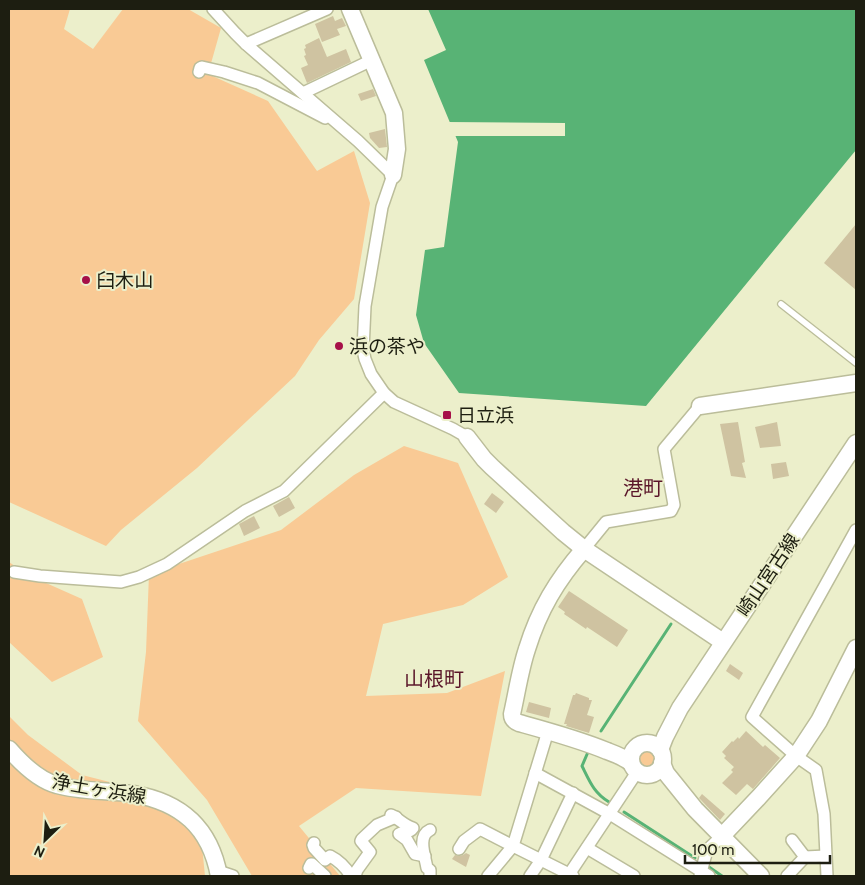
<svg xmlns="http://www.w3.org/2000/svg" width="865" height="885" font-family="Cabin,'Noto Sans JP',sans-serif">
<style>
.green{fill:#f9ca95}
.water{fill:#58b375}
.pier{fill:#ecefcb}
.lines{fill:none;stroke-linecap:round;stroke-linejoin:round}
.stream{stroke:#58b375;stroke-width:3}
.building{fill:#cfc3a1}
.lane-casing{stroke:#bbbd9a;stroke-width:8}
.street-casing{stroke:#bbbd9a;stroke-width:14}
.secondary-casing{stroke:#bbbd9a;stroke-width:19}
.lane{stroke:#fff;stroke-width:5.5}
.street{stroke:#fff;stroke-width:11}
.secondary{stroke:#fff;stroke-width:16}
.poi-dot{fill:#a61048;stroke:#ecefcb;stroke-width:2}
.labels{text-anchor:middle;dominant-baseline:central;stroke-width:4;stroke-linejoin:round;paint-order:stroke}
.poi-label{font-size:19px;fill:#1d1e11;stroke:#ecefcb;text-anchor:start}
.street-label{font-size:19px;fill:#1d1e11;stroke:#ecefcb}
.neighbourhood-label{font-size:20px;fill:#5a1529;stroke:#ecefcb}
</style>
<rect width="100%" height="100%" fill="#ecefcb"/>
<g class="green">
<polygon points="9,9 70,9 64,29 93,49 123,9 188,9 221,28 208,74 268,101 317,171 354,151 370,203 354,299 319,340 295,376 197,468 121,530 106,546 9,502"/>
<polygon points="404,446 458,463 508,577 463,605 383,624 366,696 447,693 505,671 481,796 356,788 299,826 340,876 252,876 207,800 138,721 146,652 149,574 281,530 354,475"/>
<polygon points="9,562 28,575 82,599 103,657 52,682 9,642"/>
<polygon points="9,716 28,735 82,775 161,795 202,846 205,876 9,876"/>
<circle cx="646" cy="759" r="9"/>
</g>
<polygon class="water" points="428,9 856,9 856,150 646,406 459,393 424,343 416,315 425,250 444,247 458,142 424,60 446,50"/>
<polygon class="pier" points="447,122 565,123 565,136 453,136"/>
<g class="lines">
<g class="stream">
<polyline points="601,731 671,624"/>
<path d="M588 752 582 766C590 782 594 793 609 802"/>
<polyline points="624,812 695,858"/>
<polyline points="709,867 722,876"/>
</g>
</g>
<g class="building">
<polygon points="333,16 335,21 342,18 346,26 337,29 340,35 322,42 315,24"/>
<polygon points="319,38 327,57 346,49 351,62 307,83 301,68 308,65 304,56 306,55 304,49 306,48 305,45"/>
<polygon points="373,89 376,96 361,101 358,94"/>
<polygon points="385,129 387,147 379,148 370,138 369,133"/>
<polygon points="856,224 856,290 824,263"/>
<polygon points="738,422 745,462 742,463 746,478 731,476 720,424"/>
<polygon points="777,422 781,446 760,448 755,427"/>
<polygon points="786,462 789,476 773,479 771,464"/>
<polygon points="492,493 504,502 496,513 484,504"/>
<polygon points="289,497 295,508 279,517 273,506"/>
<polygon points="254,516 260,528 244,536 239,524"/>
<polygon points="569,591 628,630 617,647 587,627 586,629 564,614 565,612 558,607"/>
<polygon points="730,664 743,673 739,680 726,671"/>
<polygon points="576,693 589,698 589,700 592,700 587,715 594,717 589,733 566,726 567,724 564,724 573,695 575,695"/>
<polygon points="529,702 551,708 549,718 526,712"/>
<polygon points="746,731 763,747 765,745 780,758 753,789 747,784 736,795 722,783 733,772 731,770 734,767 724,758 726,756 722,752 732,741 733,742 738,737 739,739"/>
<polygon points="702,794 725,814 720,820 699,798"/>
<polygon points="466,853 470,855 466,867 452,859 455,855 459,856 463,855"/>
</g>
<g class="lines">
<g class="lane-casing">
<polyline id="lane" points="781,304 856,363"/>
</g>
<g class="street-casing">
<g id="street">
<polyline points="213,9 235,33 246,44 358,141 393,175 382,207 365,306 363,350 365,359 371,374 384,393 394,402 453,429 467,437"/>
<polyline points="246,44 327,9"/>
<polyline points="199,72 200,68 202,67 224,72 258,83 325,118"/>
<polyline points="303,93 372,60"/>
<polyline points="584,549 606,522 671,511 674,505 664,449 700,406"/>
<polyline points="14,572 40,576 121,582 139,577 167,564 245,511 284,491 384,393"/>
<polyline points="548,731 513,846 573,876"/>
<polyline points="535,773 610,814 709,876"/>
<path d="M391 815C399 819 405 826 413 828 409 834 403 831 399 834L407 840 415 854 425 856"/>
<polyline points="792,840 805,857"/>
<path d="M314 843 313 845 314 848 325 860 330 856C338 860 346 868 351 876"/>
<polyline points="587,848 634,876"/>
<polyline points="459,849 464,841 480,829 513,846 488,876"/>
<polyline points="309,868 311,864 312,864 325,876"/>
<polyline points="218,871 233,876"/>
<polyline points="355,876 357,870 370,852 361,841 362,839 377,825 396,817"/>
<path d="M430 876V870L427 868C425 856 417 836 430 830"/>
<polyline points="530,876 541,860 573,793"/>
<polyline points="568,876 637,772"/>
<polyline points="700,876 707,850 722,836"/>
<polyline points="787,876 805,857 826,856"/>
<polyline points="827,876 824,814 816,770 796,756 752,717 856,530"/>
</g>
</g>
<g class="secondary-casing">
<g id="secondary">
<polyline points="350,9 394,113 397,149 393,175"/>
<polyline points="700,406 856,383"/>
<polyline points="467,437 484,459 492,467 563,532 584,549 723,642"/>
<path d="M584 549C557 580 539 610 527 649 520 670 517 692 512 714 512 719 514 721 519 723 548 731 578 739 607 751 615 754 624 757 631 763"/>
<circle cx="647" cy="759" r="16"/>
<path d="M9 749C22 764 38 780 57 785 81 792 108 790 133 794 181 802 210 827 219 876"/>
<polyline points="660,750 665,737 680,708 856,443"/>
<polyline points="662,763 666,773 695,809 761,876"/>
<polyline points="722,836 759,797 796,756 819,721 856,648"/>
</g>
</g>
<use href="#lane" class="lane"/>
<use href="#street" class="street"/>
<use href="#secondary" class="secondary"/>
</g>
<g class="poi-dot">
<circle cx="86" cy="280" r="5"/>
<circle cx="339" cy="346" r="5"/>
<rect x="442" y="410" width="10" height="10" rx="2.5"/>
</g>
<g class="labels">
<g class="poi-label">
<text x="96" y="280">臼木山</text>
<text x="349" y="346">浜の茶や</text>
<text x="457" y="415">日立浜</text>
</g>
<g class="street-label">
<text transform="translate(768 575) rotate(-56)">崎山宮古線</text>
<text transform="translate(99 789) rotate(10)">浄土ヶ浜線</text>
</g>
<g class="neighbourhood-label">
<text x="643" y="488">港町</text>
<text x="434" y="679">山根町</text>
</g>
</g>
<rect width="865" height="885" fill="none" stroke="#1d1e11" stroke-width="20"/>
<g transform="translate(45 840) rotate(205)" stroke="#ecefcb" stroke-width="4" paint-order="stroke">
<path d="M0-4L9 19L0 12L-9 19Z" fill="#1d1e11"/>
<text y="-8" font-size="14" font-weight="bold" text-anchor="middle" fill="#1d1e11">N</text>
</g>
<path d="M685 855v8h145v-8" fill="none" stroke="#1d1e11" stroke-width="2.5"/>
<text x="692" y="855" font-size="15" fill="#1d1e11" stroke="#ecefcb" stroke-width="4" paint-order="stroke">100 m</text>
</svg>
